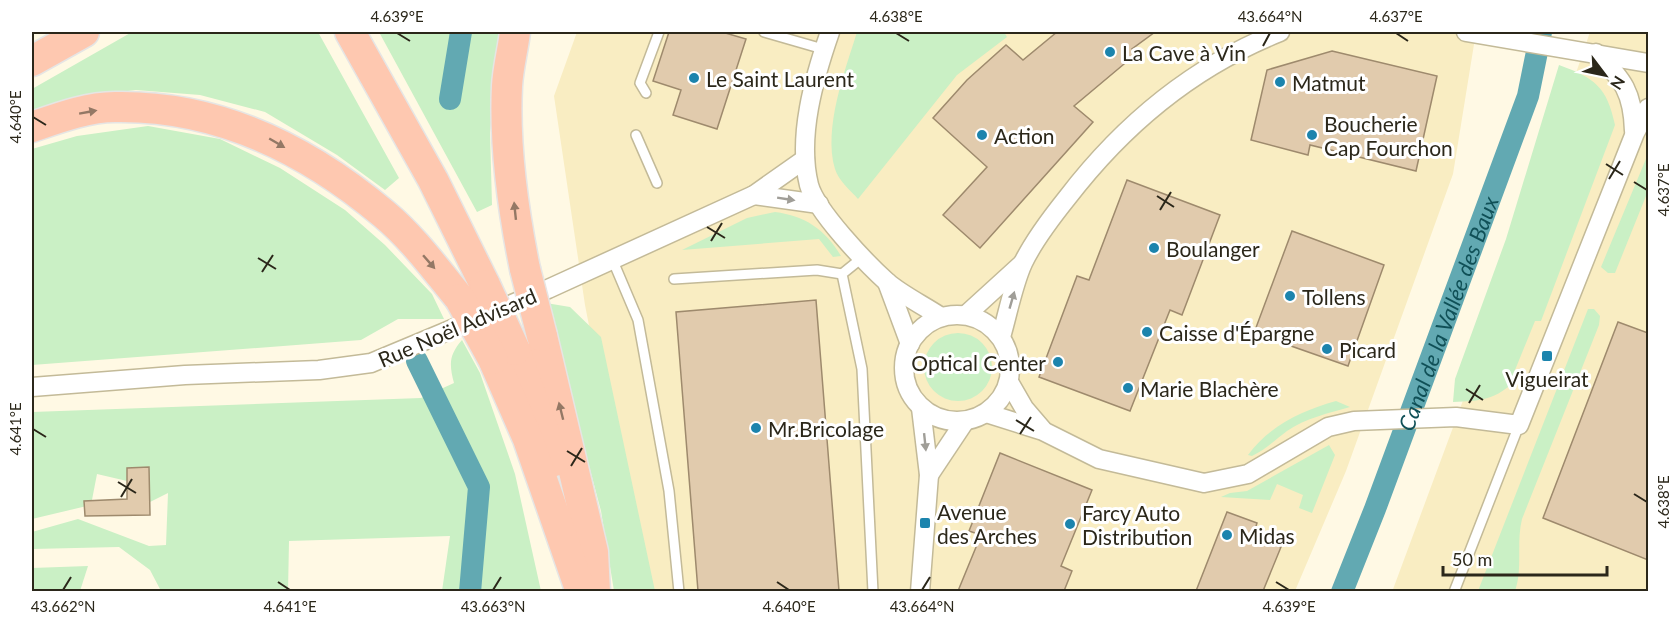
<svg xmlns="http://www.w3.org/2000/svg" width="1680" height="623" font-family="Lato,sans-serif">
<style>
.built{fill:#f9edc2}
.green{fill:#caf0c5}
.lines{fill:none;stroke-linecap:round;stroke-linejoin:round}
.canal{stroke:#62a9b2;stroke-width:22}
.building{fill:#e1cbad;stroke:#9e8a6d;stroke-width:1.5}
.service-casing{stroke:#c3ba98;stroke-width:12}
.minor-casing{stroke:#c3ba98;stroke-width:21}
.trunk-casing{stroke:#e6e5e4;stroke-width:33}
.service{stroke:#fff;stroke-width:9}
.minor{stroke:#fff;stroke-width:18}
.trunk{stroke:#fec8b0;stroke-width:30}
.trunk-bridge-casing{stroke:#e6e5e4;stroke-width:33;stroke-linecap:butt}
.trunk-bridge{stroke:#fec8b0;stroke-width:30}
.oneway{fill:#947865}
.oneway2{fill:#a09e98}
.ticks{fill:none;stroke:#2b271a;stroke-width:2}
.poi-dot{fill:#1c84ad;stroke:#fff;stroke-width:2}
.labels{text-anchor:middle;dominant-baseline:central;stroke-width:6;stroke-linejoin:round;paint-order:stroke}
.poi-label{font-size:21px;fill:#2b271a;stroke:#fff;text-anchor:start}
.street-label{font-size:21px;fill:#2b271a;stroke:#fff}
.water-label{font-size:22px;font-style:italic;fill:#105057;stroke:#fff}
.neatline{fill:none;stroke:#2b271a;stroke-width:2}
.ticks-label{font-size:15px;text-anchor:middle;fill:#2b271a}
</style>
<rect width="100%" height="100%" fill="#fff9e4"/>
<g class="built">
<polygon points="577,32 1476,32 1453,174 1346,471 1295,591 635,591 624,504 585,305 554,96"/>
<polygon points="1590,32 1648,32 1648,591 1392,592 1478,360"/>
</g>
<g class="green">
<polygon points="132,32 318,32 399,178 385,190 337,155 265,112 200,95 136,90 70,98 32,113 32,89"/>
<polygon points="379,32 501,32 490,132 492,205 477,212"/>
<path d="M857 32H1004L1007 37 957 75 858 199C851 191 838 180 835 169 823 128 845 71 857 32Z"/>
<path d="M1559 65C1595 78 1607 87 1615 125L1541 321H1535L1513 375 1517 379C1496 400 1481 401 1453 402L1455 379 1506 239Z"/>
<polygon points="148,126 220,139 280,168 345,210 385,245 432,294 444,319 398,319 361,340 32,365 32,149 77,136"/>
<polygon points="1648,154 1648,191 1615,273 1608,273 1601,267"/>
<path d="M775 212C805 216 825 229 841 256L833 257 819 239 682 250 747 218Z"/>
<polygon points="546,303 570,307 601,337 655,591 614,591 601,511"/>
<path d="M1588 309H1594L1600 316 1599 325 1522 519C1516 543 1523 569 1515 591H1478Z"/>
<circle cx="958" cy="367" r="34"/>
<path d="M462 340 480 373 515 474 541 591H442L450 536 289 541 288 592 161 591 150 570 119 547 32 549V532L78 519 149 546 166 545 168 493 150 502 149 467 127 468V481L97 474 91 505 32 519V412L421 398 454 383C449 364 449 355 462 340Z"/>
<path d="M1336 401 1350 407C1329 413 1306 418 1287 431 1275 440 1266 449 1252 456L1248 455C1269 426 1303 410 1336 401Z"/>
<polygon points="1329,445 1335,455 1312,513 1299,508 1303,495 1277,484 1270,500 1221,497 1230,493 1247,491"/>
<polygon points="88,566 80,591 32,591 32,568"/>
</g>
<g class="lines">
<g class="canal">
<polyline points="450,99 461,32"/>
<polyline points="417,361 479,487 470,592"/>
<path id="s1" d="M1342 592 1375 509 1528 96 1541 32"/>
</g>
</g>
<g class="building">
<polygon points="669,32 722,32 746,39 717,129 673,115 681,90 653,81"/>
<polygon points="1057,32 1155,32 1132,49 1136,54 1074,106 1093,122 980,248 943,215 987,167 933,118 967,80 1006,45 1023,60"/>
<polygon points="1332,51 1437,76 1416,171 1310,145 1308,155 1251,140 1267,70"/>
<polygon points="1127,180 1220,215 1182,315 1170,310 1130,411 1039,377 1077,276 1089,280"/>
<polygon points="1292,231 1384,265 1348,366 1254,333"/>
<polygon points="816,300 839,591 698,591 676,312"/>
<polygon points="1618,322 1648,333 1648,560 1543,518"/>
<polygon points="1000,453 1092,490 1061,566 1072,571 1064,591 958,591 981,535 969,531"/>
<polygon points="149,467 150,515 85,516 84,501 127,499 127,468"/>
<polygon points="1227,512 1257,523 1253,536 1281,547 1263,591 1196,591"/>
</g>
<g class="lines">
<g class="service-casing">
<g id="service">
<polyline points="764,32 823,49"/>
<polyline points="646,93 640,83 659,32"/>
<polyline points="636,135 657,183"/>
<polyline points="863,257 842,274 862,369 873,592"/>
<polyline points="613,261 638,320 669,491 679,592"/>
<polyline points="674,279 817,270 842,274"/>
<polyline points="1454,592 1519,425"/>
</g>
</g>
<g class="minor-casing">
<g id="minor">
<path d="M830 32C814 78 797 137 809 185 816 211 866 263 887 282 902 295 923 305 941 317"/>
<polyline points="1466,32 1648,63"/>
<path d="M1596 53C1623 79 1633 93 1634 131"/>
<polyline points="754,195 819,204"/>
<polyline points="887,282 910,344"/>
<circle cx="957" cy="368" r="53"/>
<polyline points="966,315 1022,264"/>
<path d="M1001 337C1008 313 1013 285 1023 263 1034 240 1051 218 1067 198 1123 125 1194 66 1280 32"/>
<polyline points="1009,382 1024,408 1042,429"/>
<polyline points="32,387 185,375 319,370 371,363 548,289 754,195 805,159"/>
<polyline points="986,413 1043,431 1099,459 1204,483 1248,474 1328,427 1354,421 1456,417 1519,425 1635,133 1648,108"/>
<polyline points="929,475 965,421"/>
<polyline points="920,592 929,475 921,408"/>
</g>
</g>
<g class="trunk-casing">
<g id="trunk">
<polyline points="350,32 433,180 485,285"/>
<path d="M515 32C513 49 508 68 507 86 504 147 513 210 525 269"/>
<polyline points="32,61 84,32"/>
<path d="M32 127C58 118 87 107 115 107 217 105 308 150 384 214 413 238 436 270 460 299"/>
<polyline points="542,336 593,552 595,592"/>
<polyline points="515,350 554,461"/>
<polyline points="493,359 528,439 581,592"/>
</g>
</g>
<use href="#service" class="service"/>
<use href="#minor" class="minor"/>
<use href="#trunk" class="trunk"/>
<g class="trunk-bridge-casing">
<g id="trunk-bridge">
<polyline points="525,269 542,336"/>
<polyline points="485,285 515,350"/>
<polyline points="460,299 493,359"/>
</g>
</g>
<use href="#trunk-bridge" class="trunk-bridge"/>
</g>
<defs><path id="oneway-solid" d="M-6-.8H1V-3.2L6.5 0L1 3.2V.8H-6Z" transform="scale(1.5)"/></defs>
<g class="oneway">
<use href="#oneway-solid" transform="translate(88 112) rotate(-10)"/>
<use href="#oneway-solid" transform="translate(277 143) rotate(30)"/>
<use href="#oneway-solid" transform="translate(515 211) rotate(-96)"/>
<use href="#oneway-solid" transform="translate(429 262) rotate(49)"/>
<use href="#oneway-solid" transform="translate(561 411) rotate(-104)"/>
</g>
<g class="oneway2">
<use href="#oneway-solid" transform="translate(786 199) rotate(9)"/>
<use href="#oneway-solid" transform="translate(1012 300) rotate(-74)"/>
<use href="#oneway-solid" transform="translate(925 442) rotate(84)"/>
</g>
<path class="ticks" d="M397 33 410 41M896 33 909 41M1396 33 1408 41M1263 46 1270 33M33 117 46 125M1606 164 1623 175M1609 179 1620 161M1634 182 1647 190M1157 196 1174 207M1160 210 1171 192M707 227 725 238M711 241 722 223M258 258 276 269M262 272 273 255M1466 389 1483 400M1469 403 1480 385M1016 420 1034 431M33 429 46 437M1020 434 1031 417M567 451 585 462M571 466 582 448M118 482 136 493M1634 494 1647 502M121 497 132 479M278 582 290 590M777 582 789 590M1276 582 1289 590M63 590 71 577M493 590 501 577M922 590 930 577"/>
<g class="poi-dot">
<circle cx="1110" cy="52" r="6"/>
<circle cx="694" cy="78" r="6"/>
<circle cx="1280" cy="82" r="6"/>
<circle cx="982" cy="135" r="6"/>
<circle cx="1312" cy="135" r="6"/>
<circle cx="1154" cy="248" r="6"/>
<circle cx="1290" cy="296" r="6"/>
<circle cx="1147" cy="332" r="6"/>
<circle cx="1327" cy="349" r="6"/>
<rect x="1541" y="350" width="12" height="12" rx="3"/>
<circle cx="1058" cy="362" r="6"/>
<circle cx="1128" cy="388" r="6"/>
<circle cx="756" cy="428" r="6"/>
<rect x="919" y="517" width="12" height="12" rx="3"/>
<circle cx="1070" cy="524" r="6"/>
<circle cx="1227" cy="535" r="6"/>
</g>
<g class="labels">
<g class="poi-label">
<text x="1122" y="52">La Cave à Vin</text>
<text x="706" y="78">Le Saint Laurent</text>
<text x="1292" y="82">Matmut</text>
<text x="1324" y="123">Boucherie<tspan x="1324" dy="24">Cap Fourchon</tspan></text>
<text x="994" y="135">Action</text>
<text x="1166" y="248">Boulanger</text>
<text x="1302" y="296">Tollens</text>
<text x="1159" y="332">Caisse d'Épargne</text>
<text x="1339" y="349">Picard</text>
<text x="1046" y="362" text-anchor="end">Optical Center</text>
<text x="1547" y="378" text-anchor="middle">Vigueirat</text>
<text x="1140" y="388">Marie Blachère</text>
<text x="768" y="428">Mr.Bricolage</text>
<text x="937" y="511">Avenue<tspan x="937" dy="24">des Arches</tspan></text>
<text x="1082" y="512">Farcy Auto<tspan x="1082" dy="24">Distribution</tspan></text>
<text x="1239" y="535">Midas</text>
</g>
<g class="street-label">
<text transform="translate(457 327) rotate(-23)">Rue Noël Advisard</text>
</g>
<g class="water-label">
<text stroke="none"><textPath href="#s1" startOffset="298">Canal de la Vallée des Baux</textPath></text>
</g>
</g>
<rect width="1680" height="623" fill="none" stroke="#ffffff" stroke-width="66"/>
<g transform="translate(1605 75) rotate(122)" stroke="#ffffff" stroke-width="4.5" paint-order="stroke">
<path d="M0-4.5L10 22L0 15L-10 22Z" fill="#2b271a"/>
<text y="-9" font-size="16" font-weight="bold" text-anchor="middle" fill="#2b271a">N</text>
</g>
<path d="M1443 566v9h164v-9" fill="none" stroke="#2b271a" stroke-width="3"/>
<text x="1452" y="566" font-size="18" fill="#2b271a" stroke="#ffffff" stroke-width="4.5" paint-order="stroke">50 m</text>
<rect x="33" y="33" width="1614" height="557" class="neatline"/>
<g class="ticks-label">
<text x="397" y="22">4.639°E</text>
<text x="896" y="22">4.638°E</text>
<text x="1270" y="22">43.664°N</text>
<text x="1396" y="22">4.637°E</text>
<text transform="translate(16 117) rotate(-90)" y="5">4.640°E</text>
<text transform="translate(1664 190) rotate(-90)" y="5">4.637°E</text>
<text transform="translate(16 429) rotate(-90)" y="5">4.641°E</text>
<text transform="translate(1664 502) rotate(-90)" y="5">4.638°E</text>
<text x="63" y="612">43.662°N</text>
<text x="290" y="612">4.641°E</text>
<text x="493" y="612">43.663°N</text>
<text x="789" y="612">4.640°E</text>
<text x="922" y="612">43.664°N</text>
<text x="1289" y="612">4.639°E</text>
</g>
</svg>
